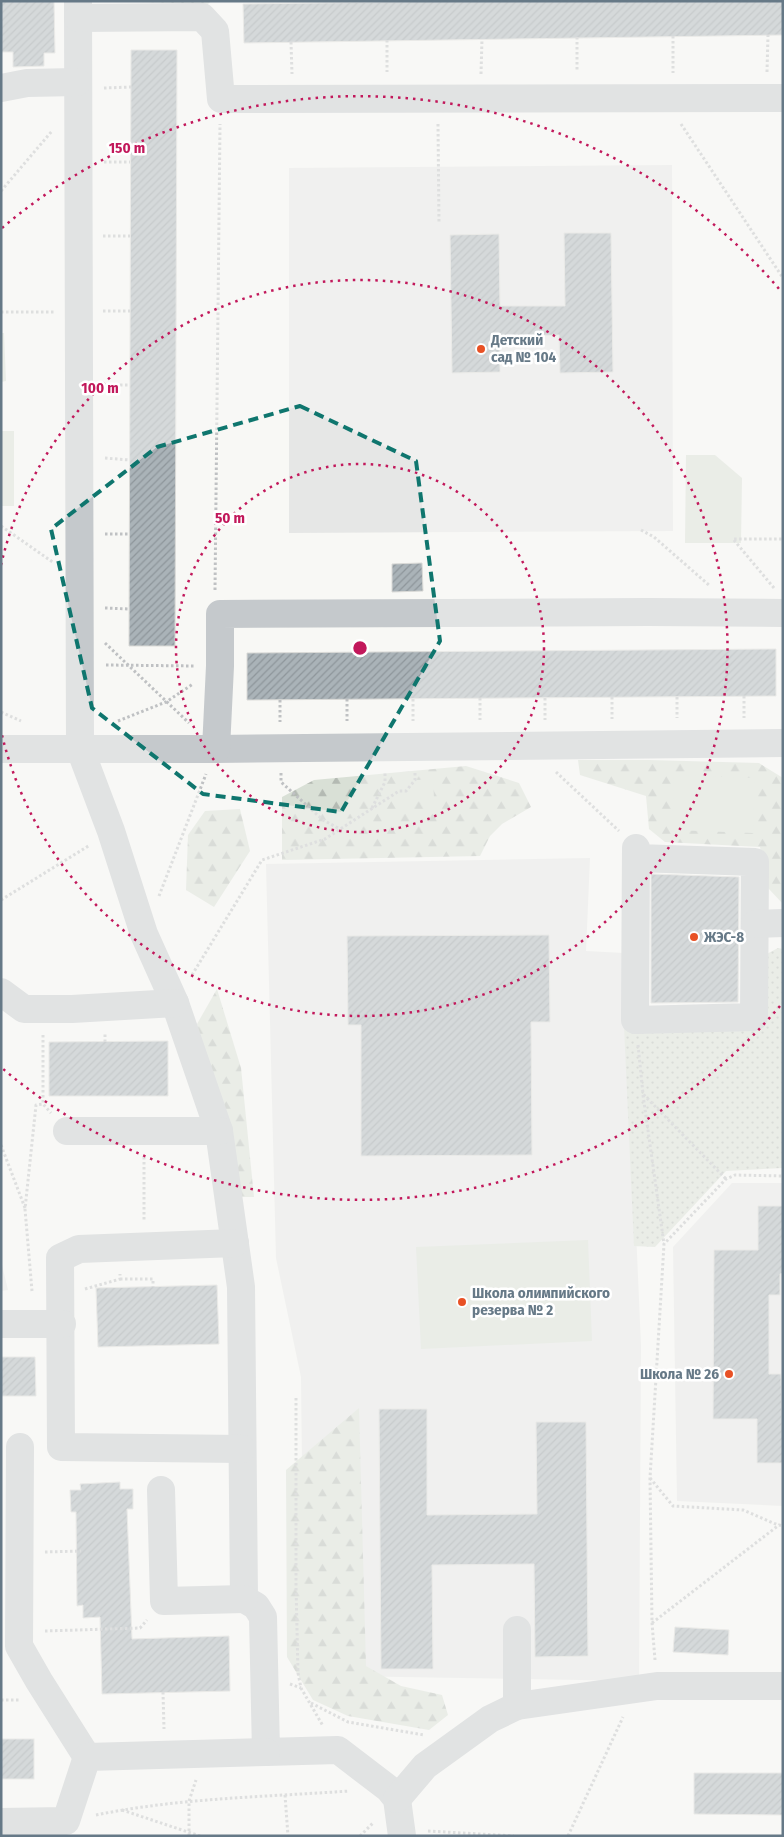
<svg xmlns="http://www.w3.org/2000/svg" width="784" height="1837" font-family="'Fira Sans Condensed',sans-serif">
<style>
.built{fill:#e6e7e6}
.grass{fill:url(#grass-dots)}
.forest{fill:url(#forest-firs)}
.park{fill:#d9e0d6}
.building{fill:url(#building-hatch);stroke:#dadad7}
.lines{fill:none;stroke-linecap:round;stroke-linejoin:round}
.path{stroke:#bfc1c3;stroke-width:3;stroke-dasharray:2.5 2.5;stroke-linecap:butt}
.minor{stroke:#c5c9cc;stroke-width:28}
.marked{fill:none;stroke:#0f766e;stroke-width:4;stroke-dasharray:10 6;stroke-linejoin:round}
.ring{fill:none;stroke:#c2185b;stroke-width:2.5;stroke-dasharray:2.5 5}
.poi-dot{fill:#e85125;stroke:#fff;stroke-width:2}
.labels{text-anchor:middle;dominant-baseline:central;stroke-width:5;stroke-linejoin:round;paint-order:stroke}
.poi-label{font-size:15px;font-weight:bold;fill:#667987;stroke:#fff;text-anchor:start}
.centre{fill:#c2185b;stroke:#fff;stroke-width:2.5}
.ring-label{font-size:15px;text-anchor:middle;font-weight:bold;fill:#c2185b;stroke:#fff;stroke-width:5;stroke-linejoin:round;paint-order:stroke}
</style>
<defs>
<pattern id="grass-dots" width="8" height="8" patternUnits="userSpaceOnUse" patternTransform="scale(1.25)"><rect width="8" height="8" fill="#d9e0d6"/><path d="M2 2h.1M6 6h.1" fill="none" stroke="#b4bab3" stroke-width="1.8" stroke-linecap="round"/></pattern>
<pattern id="forest-firs" width="22" height="20" patternUnits="userSpaceOnUse" patternTransform="scale(1.25)"><rect width="22" height="20" fill="#d9e0d6"/><path d="M5 1l3.5 6h-7zM16 11l3.5 6h-7z" fill="#b4bab3"/></pattern>
<pattern id="building-hatch" width="6" height="6" patternUnits="userSpaceOnUse" patternTransform="scale(1.25)"><rect width="6" height="6" fill="#aab3b8"/><path d="M-1 1l2-2M0 6l6-6M5 7l2-2" fill="none" stroke="#8e969b"/></pattern>
</defs>
<rect width="100%" height="100%" fill="#f8f8f5"/>
<g class="built">
<polygon points="672,165 673,531 289,533 289,168"/>
<polygon points="590,858 586,951 624,953 641,1346 639,1681 339,1676 304,1638 301,1377 276,1258 266,864"/>
<polygon points="732,1183 783,1183 783,1506 677,1501 673,1247"/>
<polygon points="1,1261 8,1290 1,1291"/>
</g>
<g class="grass">
<polygon points="105,1 211,1 208,4"/>
<polygon points="778,948 783,949 783,1168 726,1171 655,1247 634,1246 624,1026 646,1032 759,1030 761,957"/>
</g>
<g class="forest">
<polygon points="578,760 649,760 759,763 783,778 783,904 768,888 760,847 665,842 649,829 646,796 580,775"/>
<polygon points="466,766 519,783 531,807 502,824 490,836 480,856 282,860 282,797 314,780"/>
<polygon points="240,809 250,851 214,907 186,890 188,835 205,811"/>
<polygon points="217,989 241,1068 254,1197 235,1197 197,1024"/>
<polygon points="359,1408 366,1666 401,1686 442,1695 448,1715 429,1730 348,1716 313,1700 287,1657 286,1470"/>
</g>
<g class="park">
<polygon points="1,333 4,333 6,381 1,382"/>
<rect x="1" y="431" width="13" height="75"/>
<polygon points="686,455 715,455 742,478 741,543 685,543"/>
<polygon points="674,775 755,778 753,833 672,830"/>
<polygon points="433,779 434,798 400,800 399,781"/>
<polygon points="358,818 359,837 325,839 323,820"/>
<polygon points="588,1240 592,1341 421,1349 416,1247"/>
</g>
<g class="building">
<polygon points="1,1 54,1 55,53 44,53 44,66 13,67 13,52 1,52"/>
<polygon points="462,1 783,1 783,35 244,43 243,4"/>
<polygon points="131,50 177,50 175,646 129,646"/>
<polygon points="564,233 611,233 613,372 560,373 559,335 500,336 500,372 452,373 450,235 499,234 500,306 565,306"/>
<polygon points="422,563 423,591 392,592 392,564"/>
<polygon points="776,649 776,696 247,700 247,653"/>
<polygon points="651,874 739,877 738,1002 651,1003"/>
<polygon points="549,935 550,1022 531,1022 532,1155 361,1156 361,1025 348,1025 347,936"/>
<polygon points="168,1041 168,1096 49,1096 49,1042"/>
<polygon points="758,1206 783,1206 783,1273 780,1274 780,1295 769,1295 769,1374 781,1374 783,1463 757,1463 757,1419 713,1419 714,1250 758,1250"/>
<polygon points="217,1285 219,1344 98,1347 96,1288"/>
<polygon points="1,1357 35,1357 36,1396 1,1396"/>
<polygon points="379,1409 427,1409 427,1515 537,1514 536,1422 586,1422 588,1656 535,1657 534,1564 432,1565 433,1669 381,1669"/>
<polygon points="120,1482 120,1489 133,1489 133,1509 127,1509 132,1639 229,1636 230,1691 102,1694 100,1617 83,1618 83,1605 77,1606 76,1512 71,1512 70,1490 81,1490 80,1484"/>
<polygon points="675,1627 729,1630 728,1655 673,1652"/>
<rect x="1" y="1739" width="33" height="40"/>
<polygon points="694,1773 783,1773 783,1815 694,1814"/>
</g>
<g class="lines">
<g class="path">
<polyline points="673,36 673,73"/>
<polyline points="577,37 577,72"/>
<polyline points="387,40 387,72"/>
<polyline points="291,42 292,74"/>
<polyline points="767,72 768,35"/>
<polyline points="481,74 482,39"/>
<polyline points="104,88 131,87"/>
<polyline points="438,124 439,224"/>
<polyline points="681,124 783,278"/>
<polyline points="104,162 130,162"/>
<polyline points="1,191 52,131"/>
<polyline points="103,236 130,236"/>
<polyline points="103,311 130,311"/>
<polyline points="1,312 54,312"/>
<polyline points="105,385 130,385"/>
<polyline points="105,458 129,460"/>
<polyline points="1,526 54,563"/>
<polyline points="641,530 654,537 710,586"/>
<polyline points="105,534 129,534"/>
<polyline points="774,588 733,539 783,539"/>
<polyline points="215,590 220,124"/>
<polyline points="105,608 129,609"/>
<polyline points="105,643 189,723"/>
<polyline points="106,665 195,666"/>
<polyline points="744,696 744,718"/>
<polyline points="612,697 612,719"/>
<polyline points="677,697 677,718"/>
<polyline points="480,698 480,720"/>
<polyline points="545,698 545,720"/>
<polyline points="347,699 347,721"/>
<polyline points="413,699 413,721"/>
<polyline points="280,700 280,722"/>
<polyline points="1,712 21,721"/>
<polyline points="118,721 166,702 193,684"/>
<polyline points="556,772 619,831"/>
<polyline points="281,773 281,782 323,820 340,829"/>
<polyline points="372,808 385,782 385,773"/>
<polyline points="159,896 206,774"/>
<polyline points="1,900 90,845"/>
<polyline points="192,975 262,860 325,839 399,791 406,791 415,780 415,772"/>
<polyline points="43,1035 43,1104 51,1113"/>
<polyline points="105,1042 105,1033"/>
<polyline points="638,1045 643,1094 726,1179"/>
<polyline points="643,1095 664,1244"/>
<polyline points="1,1145 25,1208"/>
<polyline points="144,1157 144,1220"/>
<polyline points="120,1279 153,1279 153,1287"/>
<polyline points="85,1289 120,1279 120,1274"/>
<polyline points="32,1291 25,1209 36,1105 43,1104"/>
<polyline points="296,1398 296,1586 298,1673 301,1688 323,1726"/>
<polyline points="650,1478 673,1506 743,1510 778,1525"/>
<polyline points="45,1552 81,1551"/>
<polyline points="652,1623 779,1525 783,1526"/>
<polyline points="45,1631 140,1628 147,1620"/>
<polyline points="655,1660 652,1623 650,1478 664,1244 726,1179 735,1175 783,1176"/>
<polyline points="290,1684 301,1688"/>
<polyline points="163,1692 164,1729"/>
<polyline points="1,1700 21,1700"/>
<polyline points="311,1703 348,1722 424,1735"/>
<polyline points="285,1795 288,1836"/>
<polyline points="122,1810 200,1836"/>
<path d="M96 1815C179 1798 264 1797 349 1791"/>
<polyline points="428,1831 514,1836"/>
<polyline points="189,1836 189,1801 196,1780"/>
<polyline points="360,1836 374,1822"/>
<polyline points="568,1836 623,1717"/>
</g>
<g class="minor">
<polyline points="78,1 80,749 111,831 144,934 175,1003 219,1131 241,1287 244,1599 256,1606 263,1617 266,1752 338,1750 389,1789 397,1799 402,1836"/>
<polyline points="78,18 202,17 215,31 221,99 783,98"/>
<polyline points="1,88 27,83 77,82"/>
<polyline points="1,749 216,749 783,743"/>
<polyline points="216,749 220,666 220,614 648,612 783,613"/>
<polyline points="636,848 635,1020 754,1017 755,862 637,858"/>
<polyline points="755,924 783,923"/>
<polyline points="1,992 24,1009 72,1009 175,1003"/>
<polyline points="67,1131 219,1131"/>
<polyline points="235,1243 79,1249 60,1258 61,1447 242,1449"/>
<polyline points="1,1324 62,1324"/>
<polyline points="20,1447 19,1646 39,1681 87,1757"/>
<polyline points="161,1490 164,1601 244,1599"/>
<polyline points="517,1706 517,1630"/>
<polyline points="397,1799 425,1766 490,1719 517,1706 657,1686 783,1686"/>
<polyline points="1,1822 66,1821 87,1757 266,1752"/>
</g>
</g>
<path d="M0 0H784V1837H0ZM300 406 416 461 440 641 341 812 203 794 92 708 51 529 157 447Z" fill="#f8f8f5" fill-opacity=".55" fill-rule="evenodd"/>
<path class="marked" d="M300 406 416 461 440 641 341 812 203 794 92 708 51 529 157 447Z"/>
<g class="ring">
<circle cx="360" cy="648" r="184"/>
<path d="M1 565A368 368 0 1 1 1 731"/>
<path d="M780 1006A552 552 0 0 1 2 1068M2 228A552 552 0 0 1 780 290"/>
</g>
<g class="poi-dot">
<circle cx="481" cy="349" r="5"/>
<circle cx="694" cy="937" r="5"/>
<circle cx="462" cy="1302" r="5"/>
<circle cx="729" cy="1374" r="5"/>
</g>
<g class="labels">
<g class="poi-label">
<text x="491" y="340">Детский<tspan x="491" dy="17">сад № 104</tspan></text>
<text x="704" y="937">ЖЭС-8</text>
<text x="472" y="1293">Школа олимпийского<tspan x="472" dy="17">резерва № 2</tspan></text>
<text x="719" y="1374" text-anchor="end">Школа № 26</text>
</g>
</g>
<circle cx="360" cy="648" r="8" class="centre"/>
<g class="ring-label">
<text x="127" y="153">150 m</text>
<text x="100" y="393">100 m</text>
<text x="230" y="523">50 m</text>
</g>
<rect width="784" height="1837" fill="none" stroke="#667987" stroke-width="5"/>
</svg>
